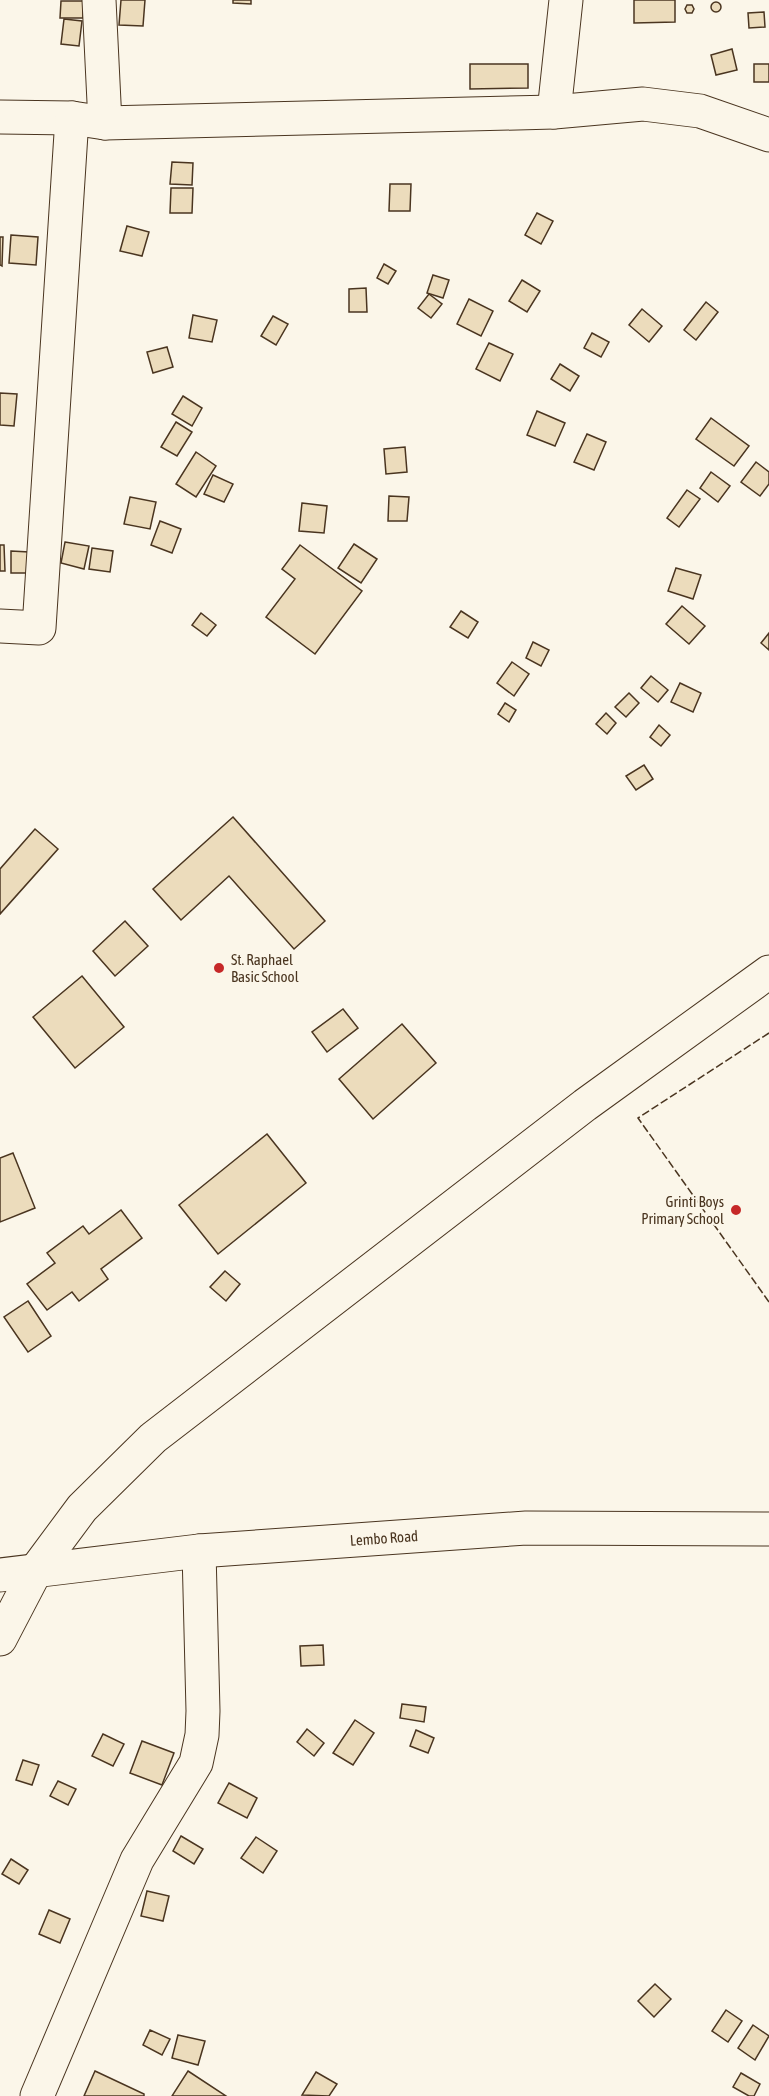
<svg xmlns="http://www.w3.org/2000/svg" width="769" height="2096" font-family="'Asap Condensed',sans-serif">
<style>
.building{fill:#ecdcbc;stroke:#4a3520;stroke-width:1.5}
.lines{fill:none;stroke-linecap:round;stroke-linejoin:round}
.minor-casing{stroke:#4a3520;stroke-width:35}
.minor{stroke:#fbf6e9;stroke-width:33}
.fence{stroke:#4a3520;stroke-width:1.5;stroke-dasharray:8 3;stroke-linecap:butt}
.poi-dot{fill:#c62828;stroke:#fbf6e9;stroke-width:2}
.labels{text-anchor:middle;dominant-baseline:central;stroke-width:4.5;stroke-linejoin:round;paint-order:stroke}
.poi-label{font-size:15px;fill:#4a3520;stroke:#fbf6e9;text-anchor:start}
.street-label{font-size:15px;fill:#4a3520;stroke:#fbf6e9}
</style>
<rect width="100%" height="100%" fill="#fbf6e9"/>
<g class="building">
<polygon points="121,0 145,0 143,26 119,25"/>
<polygon points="233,0 251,0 251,4 233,3"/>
<polygon points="634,0 675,0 675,22 634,23"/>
<polygon points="61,1 83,1 83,18 60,18"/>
<circle cx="716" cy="7" r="5"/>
<polygon points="687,5 692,5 694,9 692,13 687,13 685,9"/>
<polygon points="764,12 765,27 749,28 748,13"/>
<polygon points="64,19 82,21 79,46 61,44"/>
<polygon points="732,49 737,70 716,75 711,55"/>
<polygon points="470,64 528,64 528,88 470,89"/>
<rect x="754" y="64" width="15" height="18"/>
<polygon points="172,162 193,163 192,185 170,184"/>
<polygon points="390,184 411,184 410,211 389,211"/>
<polygon points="171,188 193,188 192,213 170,213"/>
<polygon points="537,213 553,221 541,244 525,235"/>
<polygon points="127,226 149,232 142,256 120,251"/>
<polygon points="11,235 38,237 36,265 9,263"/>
<polygon points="0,237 3,237 2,266 0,265"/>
<polygon points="384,264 396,271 388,284 377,278"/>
<polygon points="433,275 449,280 443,298 427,293"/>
<polygon points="522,280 540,291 527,312 509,301"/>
<polygon points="366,288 367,312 349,312 349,289"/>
<polygon points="429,294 442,304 431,318 418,308"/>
<polygon points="469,299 493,311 481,336 457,324"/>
<polygon points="706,302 718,312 696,340 684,330"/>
<polygon points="642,309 662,326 649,342 629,325"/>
<polygon points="193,315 217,320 212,342 189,338"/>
<polygon points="273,316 288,324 276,345 261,336"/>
<polygon points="592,333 609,342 601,357 584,348"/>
<polygon points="489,343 513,354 500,381 476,369"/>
<polygon points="167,347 173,367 153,373 147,352"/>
<polygon points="560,364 579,376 570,391 551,379"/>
<polygon points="0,393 17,394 14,426 0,425"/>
<polygon points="183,396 202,408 192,426 172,414"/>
<polygon points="537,411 565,423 555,446 527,435"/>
<polygon points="711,418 749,446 734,466 696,439"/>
<polygon points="176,422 192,432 177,456 161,447"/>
<polygon points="587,434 606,442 594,470 574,462"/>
<polygon points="405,447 407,472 386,474 384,449"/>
<polygon points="196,452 216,466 196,497 176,484"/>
<polygon points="756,462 769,472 769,484 760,496 741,482"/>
<polygon points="711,472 730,486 718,502 700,488"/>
<polygon points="213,475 233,484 224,502 204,494"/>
<polygon points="687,490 700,499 679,527 667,518"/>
<polygon points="389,496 409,497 407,521 388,521"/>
<polygon points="130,497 156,502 150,529 124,524"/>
<polygon points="302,503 327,506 324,533 299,531"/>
<polygon points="160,521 181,529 172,553 151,545"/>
<polygon points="65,542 89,546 84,569 61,563"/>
<polygon points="354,544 377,559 361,583 338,568"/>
<polygon points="0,545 4,545 5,571 0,571"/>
<polygon points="300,545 362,591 315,654 266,617 295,579 282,569"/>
<polygon points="92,548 113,551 110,572 89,569"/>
<polygon points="11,551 29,552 29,573 11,573"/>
<polygon points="676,568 701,575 693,599 668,591"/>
<polygon points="682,606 705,626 689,644 666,624"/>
<polygon points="461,611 478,622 468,638 450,627"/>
<polygon points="201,613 216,625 207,636 192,625"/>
<polygon points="769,633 769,650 761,643"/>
<polygon points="533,642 549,650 541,666 526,658"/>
<polygon points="512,662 529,674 514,696 497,683"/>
<polygon points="651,676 668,690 658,702 641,688"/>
<polygon points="680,683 701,693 693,712 671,702"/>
<polygon points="629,693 639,703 626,717 615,707"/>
<polygon points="505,703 516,710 509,722 498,714"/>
<polygon points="606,713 616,723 607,734 596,724"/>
<polygon points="659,725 670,735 661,746 650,737"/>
<polygon points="644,765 653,779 636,790 626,776"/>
<polygon points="233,817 325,921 294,949 229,876 181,920 153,889"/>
<polygon points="35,829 58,849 0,914 0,869"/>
<polygon points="125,921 148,946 115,976 93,951"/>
<polygon points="82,976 124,1027 75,1068 33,1017"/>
<polygon points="343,1009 358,1028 327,1052 312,1032"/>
<polygon points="402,1024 436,1063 373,1119 339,1079"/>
<polygon points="267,1134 306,1183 218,1254 179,1205"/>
<polygon points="13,1153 35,1208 0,1222 0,1158"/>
<polygon points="121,1210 142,1238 101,1269 108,1279 79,1301 72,1292 47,1310 27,1284 55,1263 47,1253 83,1226 89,1234"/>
<polygon points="225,1271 240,1284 226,1301 210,1287"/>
<polygon points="28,1301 51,1336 28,1352 4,1317"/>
<polygon points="323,1645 324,1665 301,1666 300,1646"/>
<polygon points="402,1704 426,1707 424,1722 400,1718"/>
<polygon points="355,1720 374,1733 353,1765 333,1753"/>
<polygon points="307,1729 324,1743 314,1756 297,1742"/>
<polygon points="416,1730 434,1738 428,1753 410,1746"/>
<polygon points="103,1734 124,1744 113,1766 92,1756"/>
<polygon points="142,1741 174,1753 162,1785 130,1773"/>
<polygon points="23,1760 39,1765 32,1785 16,1780"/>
<polygon points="58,1781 76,1789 68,1805 50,1796"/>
<polygon points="229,1783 257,1798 247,1818 218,1803"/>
<polygon points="181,1836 203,1849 194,1864 173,1851"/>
<polygon points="256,1837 277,1851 263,1873 241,1858"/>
<polygon points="11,1859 28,1870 19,1884 2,1874"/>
<polygon points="147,1891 169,1896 163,1921 141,1916"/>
<polygon points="49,1910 70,1919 60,1943 39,1934"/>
<polygon points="655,1984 671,1999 654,2017 638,2001"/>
<polygon points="726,2010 742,2021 728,2042 712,2031"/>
<polygon points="753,2025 769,2036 755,2060 738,2048"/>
<polygon points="150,2030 170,2039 162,2055 143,2045"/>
<polygon points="178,2035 205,2041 198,2065 172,2058"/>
<polygon points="95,2071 144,2094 144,2096 84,2096"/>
<polygon points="188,2071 226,2096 172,2096"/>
<polygon points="316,2072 337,2084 329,2096 302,2095"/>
<polygon points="741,2073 760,2084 754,2096 749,2096 733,2087"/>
</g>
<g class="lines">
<g class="minor-casing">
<g id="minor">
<polyline points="99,0 105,123"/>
<polyline points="554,112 566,0"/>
<polyline points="0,117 72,118 105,123 554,112 643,104 700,111 769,135"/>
<polyline points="0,626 39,628 72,118"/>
<polyline points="0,1575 199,1551 526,1528 769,1529"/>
<polyline points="0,1639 36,1570 82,1508 153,1438 585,1105 769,972"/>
<polyline points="37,2096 137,1860 196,1763 202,1735 203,1711 199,1551"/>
</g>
</g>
<use href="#minor" class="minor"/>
<polyline class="fence" points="769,1033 638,1118 769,1302"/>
</g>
<g class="poi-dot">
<circle cx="219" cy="968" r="6"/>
<circle cx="736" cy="1210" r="6"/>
</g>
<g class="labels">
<g class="poi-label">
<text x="231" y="959">St. Raphael<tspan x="231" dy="17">Basic School</tspan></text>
<text x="724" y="1201" text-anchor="end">Grinti Boys<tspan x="724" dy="17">Primary School</tspan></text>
</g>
<g class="street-label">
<text transform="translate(384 1538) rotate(-4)">Lembo Road</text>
</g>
</g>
</svg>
